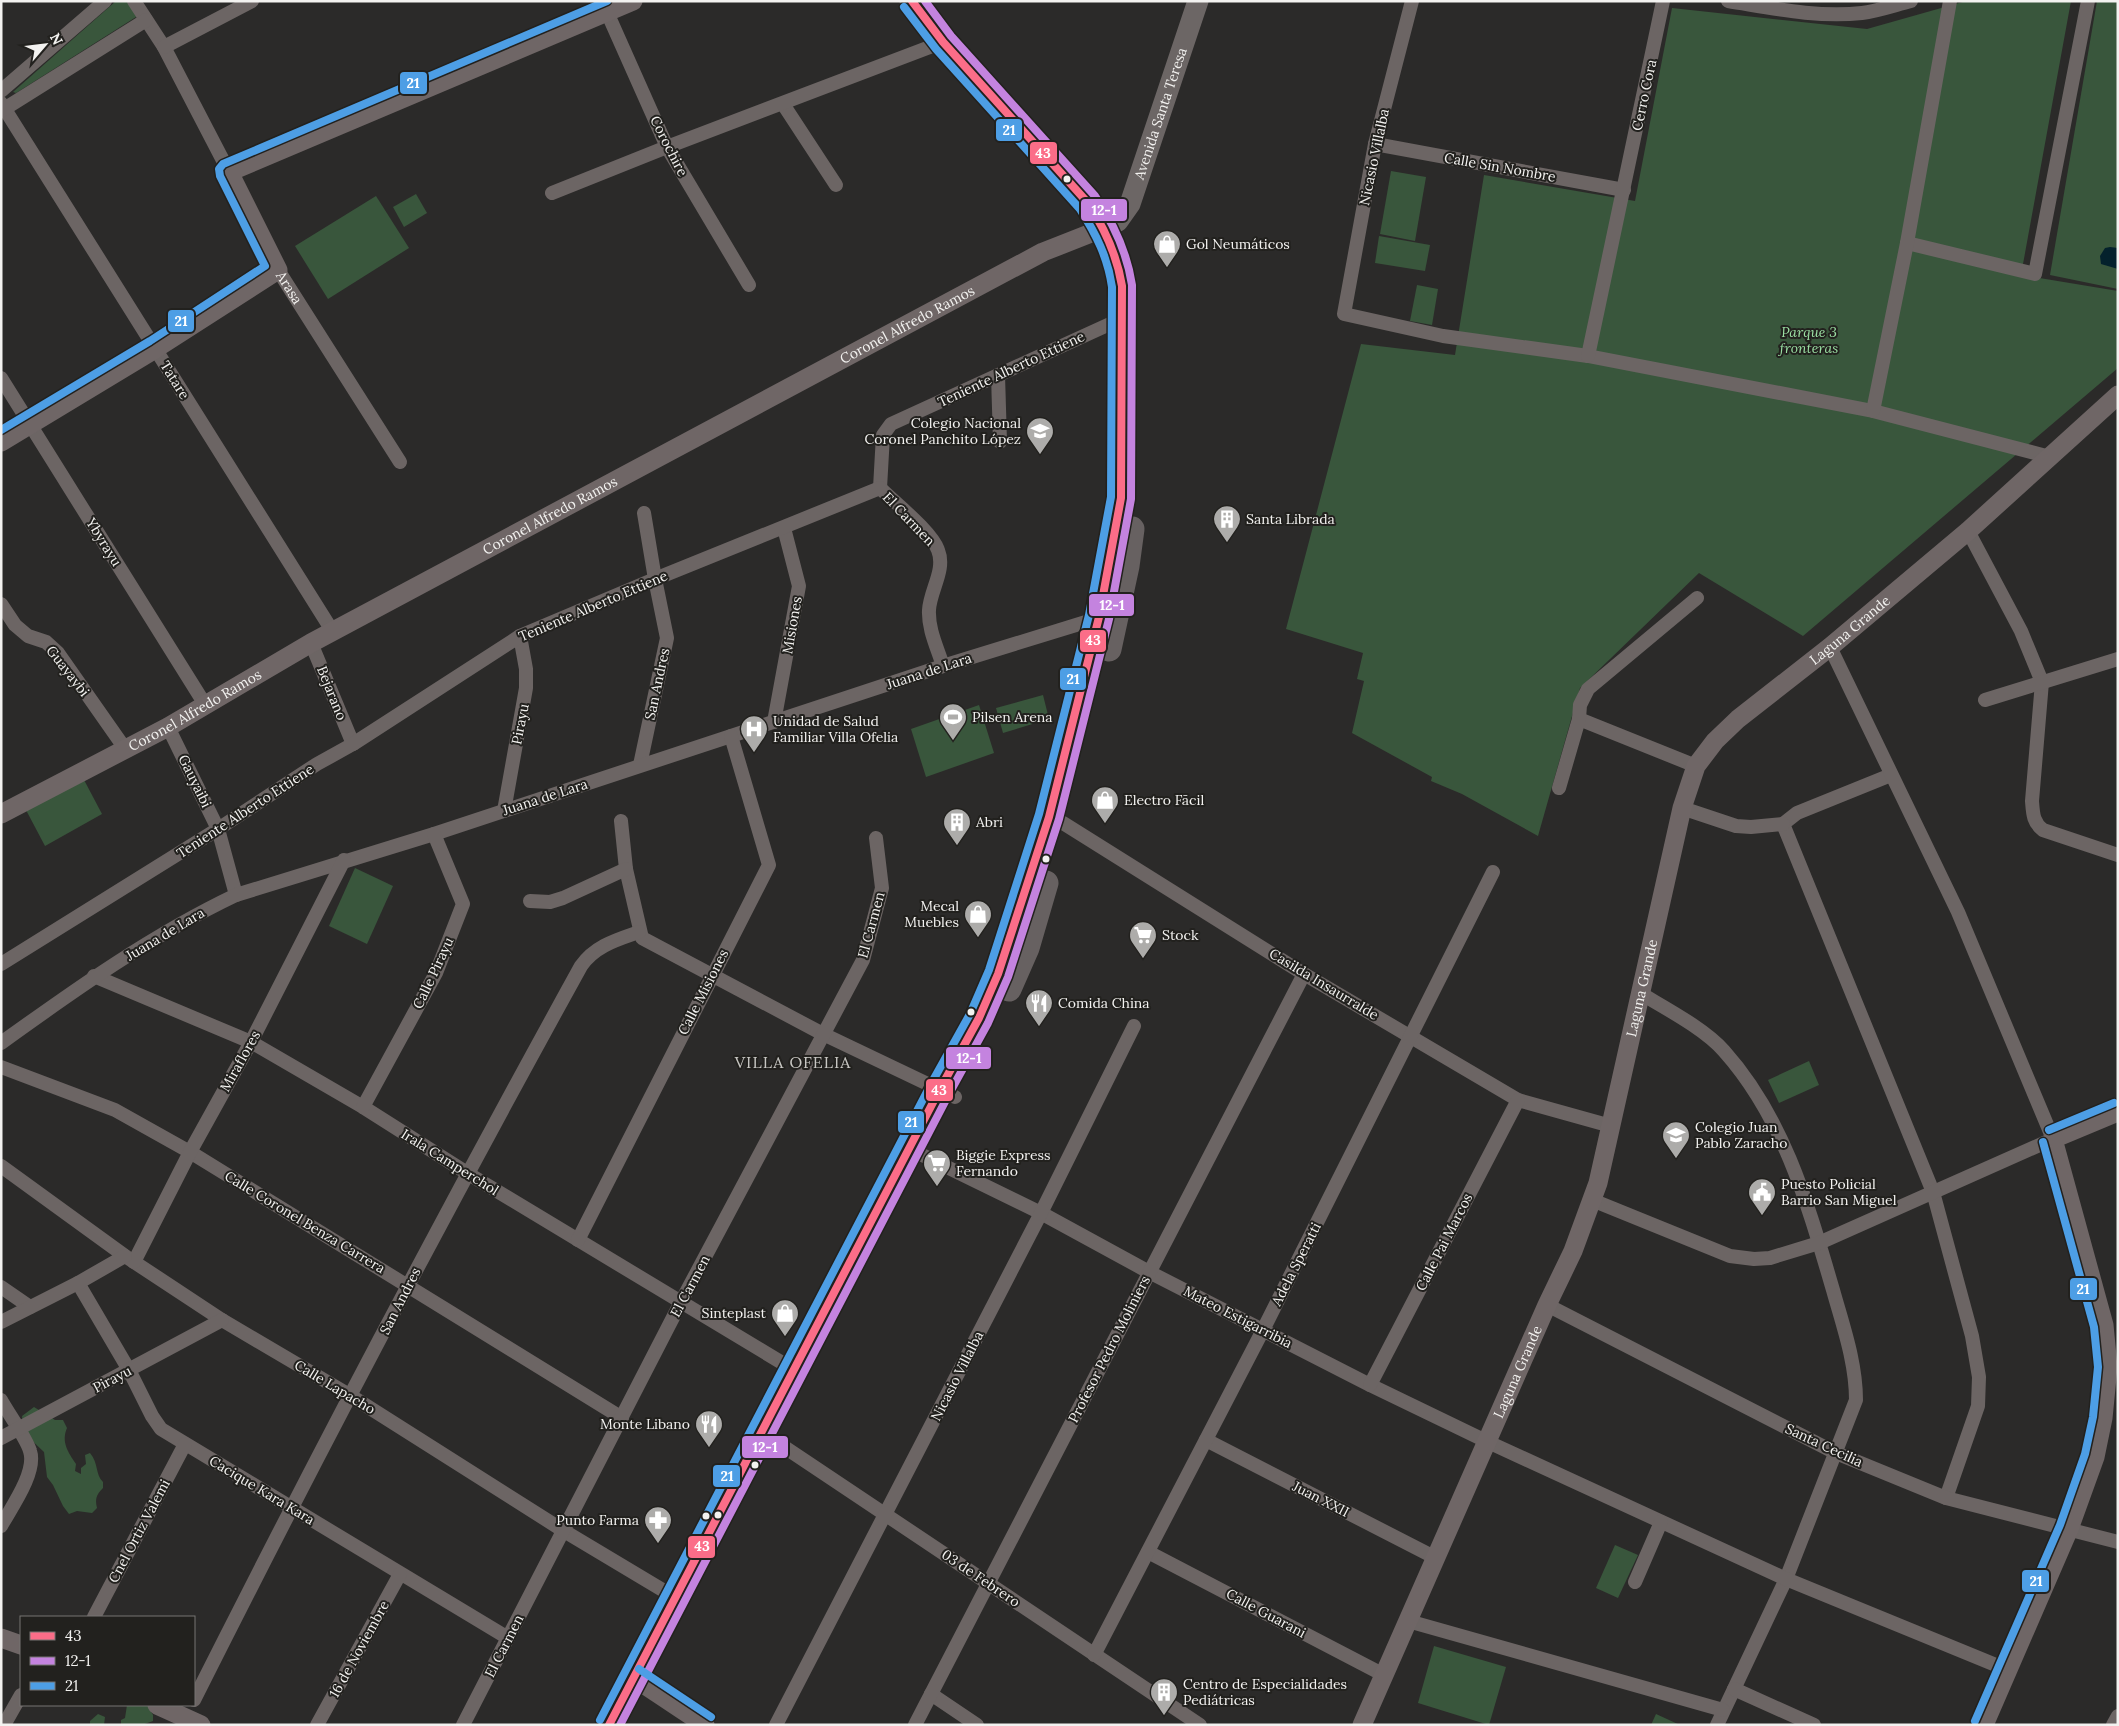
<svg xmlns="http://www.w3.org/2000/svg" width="2119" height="1726" font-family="Lora,serif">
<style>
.green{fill:#39563c}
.water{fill:#04212c}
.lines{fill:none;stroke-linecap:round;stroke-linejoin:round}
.street{stroke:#6c6564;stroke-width:14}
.secondary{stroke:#6f6666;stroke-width:19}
.primary{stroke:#6c6665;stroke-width:21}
.highway{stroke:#676161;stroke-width:25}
.bus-1-casing{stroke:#22211e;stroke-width:11}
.bus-2-casing{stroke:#22211e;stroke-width:11}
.bus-3-casing{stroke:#22211e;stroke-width:11}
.bus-1{stroke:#fb6d88;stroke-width:8}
.bus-2{stroke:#c483df;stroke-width:8}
.bus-3{stroke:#4d9ee5;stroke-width:8}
.bus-dot{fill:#f3f2f0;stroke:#22211e;stroke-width:2}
.labels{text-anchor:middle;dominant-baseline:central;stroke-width:4;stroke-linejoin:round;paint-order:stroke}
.street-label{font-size:14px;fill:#f3f2f0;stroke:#22211e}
.poi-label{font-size:14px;fill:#f3f2f0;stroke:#22211e;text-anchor:start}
.park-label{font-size:14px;font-style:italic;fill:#9bdfa3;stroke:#22211e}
.quarter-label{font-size:16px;letter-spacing:1px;fill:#c8c7c3;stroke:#22211e}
.line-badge{stroke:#22211e;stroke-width:2}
.badge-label{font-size:14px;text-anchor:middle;font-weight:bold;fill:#fff}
</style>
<rect width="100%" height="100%" fill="#2b2a29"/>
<g class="green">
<polygon points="116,1 127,1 137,14 136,17 16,93 13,92"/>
<polygon points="1966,1 2071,1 2021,275 2118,291 2118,368 1803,636 1699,573 1580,688 1538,836 1462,794 1431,781 1432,777 1352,733 1364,681 1357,679 1363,653 1286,629 1361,344 1455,355 1484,175 1635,201 1672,8 1867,29"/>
<polygon points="2097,1 2118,1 2118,289 2050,275"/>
<polygon points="1391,171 1426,177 1415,241 1380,234"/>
<polygon points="416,194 427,213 404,227 393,207"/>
<polygon points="376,196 409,248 328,299 295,246"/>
<polygon points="1379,236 1430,245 1425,271 1375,263"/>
<polygon points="1417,285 1438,289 1432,325 1410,321"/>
<polygon points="1043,695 1049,719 1003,733 996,708"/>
<polygon points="979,705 994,753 926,777 911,729"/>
<polygon points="83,778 102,814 45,846 26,810"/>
<polygon points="355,868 393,886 367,944 329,926"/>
<polygon points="1809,1061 1819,1085 1779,1103 1768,1080"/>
<path d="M34 1407 55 1420H63L67 1428C61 1442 68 1452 76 1464L75 1471 81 1474V1468L86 1464 85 1455 90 1453C99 1464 95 1474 103 1482V1488C96 1495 95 1499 97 1508L92 1513 77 1511 69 1514 63 1506 53 1485 47 1477 44 1452 24 1433 22 1416Z"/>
<polygon points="1615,1545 1638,1555 1618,1598 1596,1588"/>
<polygon points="1434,1646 1506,1667 1489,1725 1418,1703"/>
<polygon points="127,1705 147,1705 153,1715 153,1721 142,1725 121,1725 121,1720 125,1718"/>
<polygon points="98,1714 105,1717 104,1725 90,1725 90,1721"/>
<polygon points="1656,1714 1680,1725 1651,1725"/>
</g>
<polygon class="water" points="2110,247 2118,248 2118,269 2101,264 2100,256 2105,248"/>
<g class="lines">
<g class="street">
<polyline points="134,1 164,47 229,172"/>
<polyline points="602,1 667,147 749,285"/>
<polyline points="1412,1 1375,144 1344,314 1443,336 1588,356 1873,411 2050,457"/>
<path d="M1728 1C1772 8 1817 18 1862 13 1878 11 1895 5 1911 1"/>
<polyline points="164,47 252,1"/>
<polyline points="1,91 105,1"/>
<polyline points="1,103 333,632"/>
<polyline points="783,104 836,185"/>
<polyline points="1,111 146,20"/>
<polyline points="1375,144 1624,190"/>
<polyline points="552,193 667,147 943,42"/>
<polyline points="1907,243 2035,274 2088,1"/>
<path id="s1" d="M278 270 400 462"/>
<polyline points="1588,356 1663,1"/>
<polyline points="998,375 1000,442"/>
<polyline points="1,378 206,706"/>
<polyline points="1873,411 1907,243 1950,1"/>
<polyline points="880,488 883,435 891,424 1123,318"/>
<path d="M880 488C895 503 931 531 938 550 946 570 930 590 929 610 928 629 937 647 943 666"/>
<path d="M1968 531 2021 631 2042 682 2032 801C2033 814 2033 822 2043 830L2118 855"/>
<polyline points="1,604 15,625 28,636 46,642 58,653 126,750"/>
<polyline points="311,643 353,744"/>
<polyline points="1985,700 2118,659"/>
<polyline points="1579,719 1696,766"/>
<polyline points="774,722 799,586 784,528"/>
<polyline points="168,727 218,829 236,895"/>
<polyline points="640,765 667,638 655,579 644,513"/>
<polyline points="1891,775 1797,813 1783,824 1933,1192 1972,1336 1979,1377 1978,1406 1946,1498"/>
<polyline points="1559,788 1579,719 1580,705 1588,689 1697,598"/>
<polyline points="1682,808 1736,826 1751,827 1783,824"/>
<polyline points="504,811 526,688 526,669 520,636"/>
<polyline points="1049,817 1063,823 1304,974 1518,1100 1611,1126"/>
<polyline points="621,821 626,869 642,938 823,1034 955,1097"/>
<polyline points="530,901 550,902 563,898 626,869"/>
<polyline points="1,964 218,829 317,764 353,744 520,636 655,579 880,488"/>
<polyline points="94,976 251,1042 363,1107 467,1173 794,1370"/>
<path d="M1640 993C1665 1008 1705 1029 1724 1051 1784 1118 1808 1205 1833 1290 1843 1326 1856 1362 1856 1400L1786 1579 1717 1725"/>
<path d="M1 1043C76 989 152 935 236 895L434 834 943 666 1102 617"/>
<polyline points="1,1067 115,1110 190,1152 622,1418"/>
<polyline points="363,1107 436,973 463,904 434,834"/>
<polyline points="910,1149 1041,1213 1149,1272 1370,1385 1488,1442 1786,1579 2008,1670"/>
<polyline points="1,1166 125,1256 222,1320 351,1396 564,1531 676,1598"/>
<polyline points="1592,1200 1730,1256 1754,1259 1770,1258 1819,1243 2053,1139 1958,912 1830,647"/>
<polyline points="578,1240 769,865 731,736"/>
<polyline points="134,1262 190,1152 251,1042 344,860"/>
<polyline points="78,1283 129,1370 152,1416 161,1429 508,1638"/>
<polyline points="1,1287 30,1307"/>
<polyline points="1547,1305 1836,1453 1946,1498 2118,1542"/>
<polyline points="1,1322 78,1283 125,1256"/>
<polyline points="1370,1385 1518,1100"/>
<path d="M1 1400C8 1413 27 1439 30 1451 37 1472 11 1508 1 1526"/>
<polyline points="762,1432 1200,1725"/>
<polyline points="1,1438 222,1320"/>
<polyline points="1206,1440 1436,1558"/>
<polyline points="1148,1552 1384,1675"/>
<polyline points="1635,1582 1661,1522"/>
<polyline points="94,1617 185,1444"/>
<polyline points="1408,1621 1723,1710"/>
<polyline points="1094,1655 1263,1330 1493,872"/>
<polyline points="1734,1689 1814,1725"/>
<polyline points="931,1694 977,1725"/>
<path d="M194 1700C318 1453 447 1209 581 966 595 946 616 940 639 932"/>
<polyline points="4,1725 21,1695"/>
<polyline points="317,1725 400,1574"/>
<polyline points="463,1725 681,1302 863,960 882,888 876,838"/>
<polyline points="776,1725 1041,1213 1134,1026"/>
<polyline points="915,1725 1304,974"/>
<polyline points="2113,1725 2118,1716"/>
</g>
<g class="secondary">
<polyline points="1,442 155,349 278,270 229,172 633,1"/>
<path id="s2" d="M1 814 168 727 311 643 1043 252 1104 228"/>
<polyline points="1,1638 21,1645"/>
<polyline points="633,1677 705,1725"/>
<polyline points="157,1705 201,1725"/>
<path id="s3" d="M1362 1725 1547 1305 1573 1251 1598 1183 1682 808 1696 766 1715 741 1738 719 1830 647 1968 531 2118 395"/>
<polyline points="1984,1725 2069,1529 2095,1457 2103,1418 2108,1367 2104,1325 2053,1139 2118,1112"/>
</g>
<path class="primary" id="s4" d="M1104 228 1118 221 1130 204 1198 1"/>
<g class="highway">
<polyline points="1109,649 1127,566 1132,529"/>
<polyline points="1009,989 1027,948 1046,883"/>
<polyline points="609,1725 940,1089 979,1018 998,974 1049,817 1099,617 1121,498 1122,286 1119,266 1104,228 1088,203 943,42 912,1"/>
</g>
<g class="bus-1-casing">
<path id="bus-1" d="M609 1725 940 1089 979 1018 998 974 1049 817 1099 617 1121 498 1122 286C1117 255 1105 229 1088 203L943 42 912 1"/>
</g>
<g class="bus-2-casing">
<path id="bus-2" d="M620 1725 949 1094 988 1023 1008 977 1059 819 1109 619 1131 499 1132 285C1127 252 1114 224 1095 196L951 36 925 1"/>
</g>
<g class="bus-3-casing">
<g id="bus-3">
<polyline points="1,430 150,341 265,266 220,176 219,169 223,164 607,1"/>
<polyline points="2049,1130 2114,1103"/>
<polyline points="639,1669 711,1717"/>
<path d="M600 1720 931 1084 970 1014 989 970 1039 814 1089 615 1111 497 1112 287C1108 258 1096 234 1080 209L936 49 904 7"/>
<polyline points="1975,1721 2060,1525 2085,1454 2093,1417 2098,1367 2094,1327 2043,1142"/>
</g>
</g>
<use href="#bus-1" class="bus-1"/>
<use href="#bus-2" class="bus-2"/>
<use href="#bus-3" class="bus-3"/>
</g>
<defs>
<g id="shop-pin" transform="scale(1.4375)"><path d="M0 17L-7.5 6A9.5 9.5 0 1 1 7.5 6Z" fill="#adacaa" stroke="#22211e"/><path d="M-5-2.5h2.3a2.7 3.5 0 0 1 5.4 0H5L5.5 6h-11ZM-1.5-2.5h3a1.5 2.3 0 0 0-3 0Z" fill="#fff"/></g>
<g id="school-pin" transform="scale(1.4375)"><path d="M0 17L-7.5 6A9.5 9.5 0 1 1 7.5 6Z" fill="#adacaa" stroke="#22211e"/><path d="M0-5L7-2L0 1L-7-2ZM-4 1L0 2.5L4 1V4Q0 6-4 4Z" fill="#fff"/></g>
<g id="building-pin" transform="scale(1.4375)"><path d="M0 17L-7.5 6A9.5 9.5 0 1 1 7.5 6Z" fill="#adacaa" stroke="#22211e"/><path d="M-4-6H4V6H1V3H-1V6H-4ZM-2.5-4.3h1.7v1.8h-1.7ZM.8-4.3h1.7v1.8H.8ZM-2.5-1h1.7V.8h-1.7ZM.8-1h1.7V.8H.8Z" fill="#fff"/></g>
<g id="stadium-pin" transform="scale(1.4375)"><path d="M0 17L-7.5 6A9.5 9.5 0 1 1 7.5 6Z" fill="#adacaa" stroke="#22211e"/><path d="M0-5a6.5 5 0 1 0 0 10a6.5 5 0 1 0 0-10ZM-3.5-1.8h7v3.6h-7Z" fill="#fff"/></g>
<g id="hospital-pin" transform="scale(1.4375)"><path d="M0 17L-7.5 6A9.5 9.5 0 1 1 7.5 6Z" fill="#adacaa" stroke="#22211e"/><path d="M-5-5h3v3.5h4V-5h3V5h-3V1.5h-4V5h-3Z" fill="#fff"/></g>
<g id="supermarket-pin" transform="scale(1.4375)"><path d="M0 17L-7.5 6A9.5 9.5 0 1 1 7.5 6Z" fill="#adacaa" stroke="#22211e"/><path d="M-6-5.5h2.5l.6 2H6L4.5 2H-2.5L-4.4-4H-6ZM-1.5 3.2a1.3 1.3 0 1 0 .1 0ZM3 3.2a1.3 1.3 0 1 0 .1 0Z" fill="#fff"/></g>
<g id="restaurant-pin" transform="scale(1.4375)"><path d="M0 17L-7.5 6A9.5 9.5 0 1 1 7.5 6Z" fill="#adacaa" stroke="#22211e"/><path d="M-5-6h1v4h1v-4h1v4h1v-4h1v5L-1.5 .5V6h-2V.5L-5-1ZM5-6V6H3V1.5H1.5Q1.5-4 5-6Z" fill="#fff"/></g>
<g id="civic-pin" transform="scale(1.4375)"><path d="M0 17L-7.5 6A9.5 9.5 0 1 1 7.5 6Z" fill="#adacaa" stroke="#22211e"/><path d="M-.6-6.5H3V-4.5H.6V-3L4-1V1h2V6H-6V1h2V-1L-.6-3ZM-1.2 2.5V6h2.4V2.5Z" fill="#fff"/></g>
<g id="pharmacy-pin" transform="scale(1.4375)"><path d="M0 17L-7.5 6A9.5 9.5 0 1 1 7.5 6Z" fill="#adacaa" stroke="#22211e"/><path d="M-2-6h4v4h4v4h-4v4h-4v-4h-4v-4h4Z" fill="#fff"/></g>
</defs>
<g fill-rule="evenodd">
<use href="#shop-pin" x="1167" y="244"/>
<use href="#school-pin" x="1040" y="431"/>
<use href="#building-pin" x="1227" y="519"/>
<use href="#stadium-pin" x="953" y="717"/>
<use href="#hospital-pin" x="754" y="729"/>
<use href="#shop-pin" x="1105" y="800"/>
<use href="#building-pin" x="957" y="822"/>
<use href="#shop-pin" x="978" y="914"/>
<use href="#supermarket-pin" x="1143" y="935"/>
<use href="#restaurant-pin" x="1039" y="1003"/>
<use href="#school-pin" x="1676" y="1135"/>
<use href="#supermarket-pin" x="937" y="1163"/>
<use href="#civic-pin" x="1762" y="1192"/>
<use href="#shop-pin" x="785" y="1313"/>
<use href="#restaurant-pin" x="709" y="1424"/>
<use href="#pharmacy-pin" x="658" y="1520"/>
<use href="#building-pin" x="1164" y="1692"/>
</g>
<g class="bus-dot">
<circle cx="1067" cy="179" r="4.5"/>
<circle cx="1046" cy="859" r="4.5"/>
<circle cx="971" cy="1012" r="4.5"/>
<circle cx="755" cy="1465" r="4.5"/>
<circle cx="718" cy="1515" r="4.5"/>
<circle cx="706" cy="1516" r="4.5"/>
</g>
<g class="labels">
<g class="street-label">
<text transform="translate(1644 95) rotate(-78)">Cerro Cora</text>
<text stroke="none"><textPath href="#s4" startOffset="132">Avenida Santa Teresa</textPath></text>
<text transform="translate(669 146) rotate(63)">Corochire</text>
<text transform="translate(1374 157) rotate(-78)">Nicasio Villalba</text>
<text transform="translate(1500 167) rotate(10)">Calle Sin Nombre</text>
<text stroke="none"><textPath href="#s1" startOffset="21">Arasa</textPath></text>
<text stroke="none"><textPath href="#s2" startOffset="1030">Coronel Alfredo Ramos</textPath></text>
<text transform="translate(1011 369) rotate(-25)">Teniente Alberto Ettiene</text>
<text transform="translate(175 380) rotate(58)">Tatare</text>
<text stroke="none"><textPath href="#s2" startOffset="625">Coronel Alfredo Ramos</textPath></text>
<text transform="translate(909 519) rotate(46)">El Carmen</text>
<text transform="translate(104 542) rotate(58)">Ybyrayu</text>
<text transform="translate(593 606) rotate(-23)">Teniente Alberto Ettiene</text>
<text transform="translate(792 625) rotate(-80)">Misiones</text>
<text stroke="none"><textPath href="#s3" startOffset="1226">Laguna Grande</textPath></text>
<text transform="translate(68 671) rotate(52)">Guayaybi</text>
<text transform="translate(929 671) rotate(-18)">Juana de Lara</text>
<text transform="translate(657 684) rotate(-78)">San Andres</text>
<text transform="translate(332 693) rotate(68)">Bejarano</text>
<text stroke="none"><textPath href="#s2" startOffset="220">Coronel Alfredo Ramos</textPath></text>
<text transform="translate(520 724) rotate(-79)">Pirayu</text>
<text transform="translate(195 781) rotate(64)">Gauyaibi</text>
<text transform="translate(545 797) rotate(-18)">Juana de Lara</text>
<text transform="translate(245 811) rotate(-33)">Teniente Alberto Ettiene</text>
<text transform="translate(871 925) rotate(-75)">El Carmen</text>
<text transform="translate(165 934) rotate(-31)">Juana de Lara</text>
<text transform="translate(433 973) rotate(-65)">Calle Pirayu</text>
<text transform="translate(1324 984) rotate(31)">Casilda Insaurralde</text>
<text stroke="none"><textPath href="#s3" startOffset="791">Laguna Grande</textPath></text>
<text transform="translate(703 992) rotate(-63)">Calle Misiones</text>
<text transform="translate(240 1061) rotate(-61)">Miraflores</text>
<text transform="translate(450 1162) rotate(32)">Irala Camperchol</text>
<text transform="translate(305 1222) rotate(31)">Calle Coronel Benza Carrera</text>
<text transform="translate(1444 1242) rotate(-63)">Calle Pai Marcos</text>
<text transform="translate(1296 1264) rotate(-63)">Adela Speratti</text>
<text transform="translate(690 1286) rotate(-62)">El Carmen</text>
<text transform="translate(400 1301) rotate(-63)">San Andres</text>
<text transform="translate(1238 1317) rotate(27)">Mateo Estigarribia</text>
<text transform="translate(1109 1349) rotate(-63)">Profesor Pedro Moliniers</text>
<text stroke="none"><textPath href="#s3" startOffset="386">Laguna Grande</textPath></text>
<text transform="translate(957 1376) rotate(-63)">Nicasio Villalba</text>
<text transform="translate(112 1379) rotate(-28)">Pirayu</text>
<text transform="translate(335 1387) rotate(31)">Calle Lapacho</text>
<text transform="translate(1824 1445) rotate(25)">Santa Cecilia</text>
<text transform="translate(262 1490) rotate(31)">Cacique Kara Kara</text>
<text transform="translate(1321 1499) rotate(27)">Juan XXII</text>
<text transform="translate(139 1531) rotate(-62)">Cnel Ortiz Valemi</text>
<text transform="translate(981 1578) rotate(34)">03 de Febrero</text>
<text transform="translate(1266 1613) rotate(28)">Calle Guarani</text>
<text transform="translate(504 1646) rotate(-63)">El Carmen</text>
<text transform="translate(359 1649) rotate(-61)">16 de Noviembre</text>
</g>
<g class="poi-label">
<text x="1186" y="244">Gol Neumáticos</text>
<text x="1021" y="423" text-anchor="end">Colegio Nacional<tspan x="1021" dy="16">Coronel Panchito López</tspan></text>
<text x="1246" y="519">Santa Librada</text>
<text x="972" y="717">Pilsen Arena</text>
<text x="773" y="721">Unidad de Salud<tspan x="773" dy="16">Familiar Villa Ofelia</tspan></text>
<text x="1124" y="800">Electro Fãcil</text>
<text x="976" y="822">Abri</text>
<text x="959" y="906" text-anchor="end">Mecal<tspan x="959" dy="16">Muebles</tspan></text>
<text x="1162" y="935">Stock</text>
<text x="1058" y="1003">Comida China</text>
<text x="1695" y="1127">Colegio Juan<tspan x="1695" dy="16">Pablo Zaracho</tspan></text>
<text x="956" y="1155">Biggie Express<tspan x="956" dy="16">Fernando</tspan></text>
<text x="1781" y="1184">Puesto Policial<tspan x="1781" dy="16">Barrio San Miguel</tspan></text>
<text x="766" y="1313" text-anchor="end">Sinteplast</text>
<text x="690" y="1424" text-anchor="end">Monte Libano</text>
<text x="639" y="1520" text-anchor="end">Punto Farma</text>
<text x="1183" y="1684">Centro de Especialidades<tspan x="1183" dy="16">Pediátricas</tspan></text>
</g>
<g class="park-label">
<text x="1809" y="332">Parque 3<tspan x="1809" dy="16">fronteras</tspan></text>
</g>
<g class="quarter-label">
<text x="793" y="1062">VILLA OFELIA</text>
</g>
</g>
<g class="line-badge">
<rect x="399" y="71" width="29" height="24" rx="5" fill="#4d9ee5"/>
<rect x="995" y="118" width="28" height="24" rx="5" fill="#4d9ee5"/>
<rect x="1029" y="141" width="29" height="24" rx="5" fill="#fb6d88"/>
<rect x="1080" y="198" width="48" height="24" rx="5" fill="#c483df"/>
<rect x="167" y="309" width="28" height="24" rx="5" fill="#4d9ee5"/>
<rect x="1088" y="593" width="47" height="24" rx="5" fill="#c483df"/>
<rect x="1079" y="629" width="28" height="24" rx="5" fill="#fb6d88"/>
<rect x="1059" y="667" width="28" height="24" rx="5" fill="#4d9ee5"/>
<rect x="945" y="1046" width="47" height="24" rx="5" fill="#c483df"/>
<rect x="925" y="1078" width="29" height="24" rx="5" fill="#fb6d88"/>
<rect x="897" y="1110" width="28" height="24" rx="5" fill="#4d9ee5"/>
<rect x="2069" y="1277" width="29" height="24" rx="5" fill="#4d9ee5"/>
<rect x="741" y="1435" width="48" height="24" rx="5" fill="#c483df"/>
<rect x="712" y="1464" width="29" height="24" rx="5" fill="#4d9ee5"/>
<rect x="687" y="1535" width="29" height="24" rx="5" fill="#fb6d88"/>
<rect x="2021" y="1569" width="29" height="24" rx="5" fill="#4d9ee5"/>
</g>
<g class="badge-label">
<text x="413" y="88">21</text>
<text x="1009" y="135">21</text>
<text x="1043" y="158">43</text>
<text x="1104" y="215">12-1</text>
<text x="181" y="326">21</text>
<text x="1112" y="610">12-1</text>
<text x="1093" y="645">43</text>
<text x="1073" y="684">21</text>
<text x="969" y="1063">12-1</text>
<text x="939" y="1095">43</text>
<text x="911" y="1127">21</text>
<text x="2083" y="1294">21</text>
<text x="765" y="1452">12-1</text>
<text x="727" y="1481">21</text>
<text x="702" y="1551">43</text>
<text x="2036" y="1586">21</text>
</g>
<rect width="2119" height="1726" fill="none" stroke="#f3f2f0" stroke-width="5"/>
<rect x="20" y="1616" width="175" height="90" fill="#22211e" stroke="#767572"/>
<rect x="30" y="1632" width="25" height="8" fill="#fb6d88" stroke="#767572"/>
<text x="65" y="1641" font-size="15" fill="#f3f2f0">43</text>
<rect x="30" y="1657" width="25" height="8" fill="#c483df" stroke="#767572"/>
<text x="65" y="1666" font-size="15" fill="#f3f2f0">12-1</text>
<rect x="30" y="1682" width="25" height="8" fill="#4d9ee5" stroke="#767572"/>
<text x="65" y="1691" font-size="15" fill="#f3f2f0">21</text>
<g transform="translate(45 45) rotate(62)" stroke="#22211e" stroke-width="4" paint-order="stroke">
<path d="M0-4L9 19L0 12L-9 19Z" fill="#f3f2f0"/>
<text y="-8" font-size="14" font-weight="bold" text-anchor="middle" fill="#f3f2f0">N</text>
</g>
</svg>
